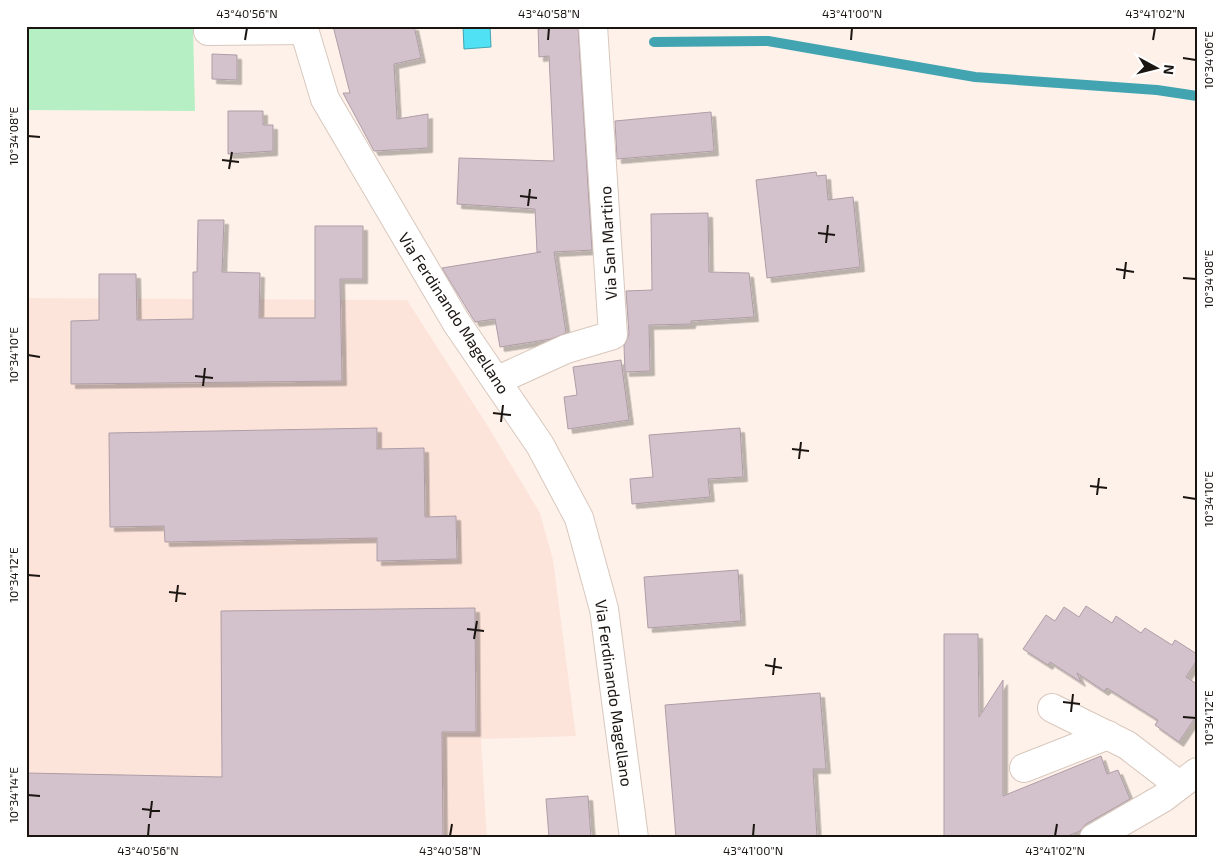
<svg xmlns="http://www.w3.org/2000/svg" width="1223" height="864" font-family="'Exo 2',sans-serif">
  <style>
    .commercial { fill: #fde4db }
    .green { fill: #b7efc4 }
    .water { fill: #51e1f4; stroke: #41a4b0 }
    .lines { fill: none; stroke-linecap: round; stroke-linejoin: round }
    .stream { stroke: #41a4b0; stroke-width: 10 }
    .building { fill: #d3c2cb; stroke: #ae9da6; filter: url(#shadow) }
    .minor-casing { stroke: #d8c8be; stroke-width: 30 }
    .minor { stroke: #fff; stroke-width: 28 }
    .ticks { fill: none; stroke: #1b1512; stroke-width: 2 }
    .labels { text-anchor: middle; stroke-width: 4; stroke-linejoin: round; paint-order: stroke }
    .street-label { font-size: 16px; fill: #1b1512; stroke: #fff }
    .neatline { fill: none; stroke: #1b1512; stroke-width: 2 }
    .ticks-label { font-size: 12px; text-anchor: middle; fill: #1b1512 }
  </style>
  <defs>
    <filter id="shadow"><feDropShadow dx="4.5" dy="4.5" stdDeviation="0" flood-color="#0004"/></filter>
  </defs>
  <rect width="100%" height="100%" fill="#fef1e9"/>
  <path class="commercial" d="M26,298l381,2 82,128 51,85 13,47 23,176 -95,3 6,99h-461z"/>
  <path class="green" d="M26,26h167l2,85 -169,-1z"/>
  <path class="water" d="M463,26h27l1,21 -27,2z"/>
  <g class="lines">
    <path class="stream" d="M654,42l114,-1 207,36 182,13 40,6"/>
  </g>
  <g class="building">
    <path d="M333,26h81l7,32 -27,6 3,55 31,-5v34l-54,3 -31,-58h7z"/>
    <path d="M538,26h40l14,224 -38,2 12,81 -15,6 -51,8 -5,-28 -20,3 -33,-54 99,-16h-4l-2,-43 -78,-5 2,-46 95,3 -5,-105 -10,1z"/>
    <path d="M212,54l25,1v25l-25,-1z"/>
    <path d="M228,111h35v14h10v26l-45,3z"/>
    <path d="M711,112l3,39 -97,8 -2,-38z"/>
    <path d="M816,172l1,4 9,-1 2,25 25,-3 7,70 -93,11 -11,-98z"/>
    <path d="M708,213l1,59 40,1 5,44 -63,4v3l-42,1 1,46 -25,1 -1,-26 5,-12 -3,-43 26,-1 -1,-76z"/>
    <path d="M198,220h26l-2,52 38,1 -1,45h56v-92h48v53h-23l2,102 -271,3v-63l28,-1v-46h37l1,46 56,-1v-47h4z"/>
    <path d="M621,360l8,60 -61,9 -4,-32 13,-2 -4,-28z"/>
    <path d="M377,428v21l47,-1 1,69 31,-1 1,43 -80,2v-23l-212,4 -1,-16 -54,1 -1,-94z"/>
    <path d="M740,428l3,49 -35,2 2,18 -78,7 -2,-25 23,-2 -4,-42z"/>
    <path d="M738,570l3,51 -93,7 -4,-51z"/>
    <path d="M1086,606l26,17 4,-7 25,17 4,-5 27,17 3,-5 22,14v6l-11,17 11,7v31l-18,27 -24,-17 3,-5 -51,-32 -3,3 -27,-18 4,9 -31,-20 -2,3 -25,-16 23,-34 9,6 9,-14 15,10z"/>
    <path d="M475,608l1,124h-34l1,106h-417v-65l196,4 -1,-166z"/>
    <path d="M944,634h34l1,83 24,-37v116l98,-40 6,18 11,-4 12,29 -44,25 -6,7 -17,7h-119z"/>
    <path d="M820,693l6,76h-13l4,69h-141l-11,-133z"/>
    <path d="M588,796l3,42h-42l-3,-39z"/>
  </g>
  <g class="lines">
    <defs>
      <g id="minor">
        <path d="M303,26l22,73 131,223 84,123 39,73 25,91 30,229"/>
        <path d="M208,31l96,-1"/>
        <path d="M498,380l68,-31 47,-14 -20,-309"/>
        <path d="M1052,708l75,37 52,40"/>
        <path d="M1024,768l84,-33"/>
        <path d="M1094,838l69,-40 34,-26"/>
      </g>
    </defs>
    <use href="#minor" class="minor-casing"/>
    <use href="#minor" class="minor"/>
  </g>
  <path class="ticks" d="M245,40l2,-12M548,40l1,-12M851,40l1,-12M1153,40l2,-12M1183,58l13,2M28,136l12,1M222,160l17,2M229,169l3,-17M520,196l17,2M528,206l2,-17M818,233l17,2M826,243l2,-18M1116,269l18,3M1183,278l13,1M1124,279l2,-17M28,355l12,2M195,376l18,2M203,386l2,-18M493,413l18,2M501,422l2,-17M792,449l17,2M799,459l2,-17M1090,486l17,2M1097,495l2,-17M1183,497l13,2M28,575l12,1M169,592l17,2M176,602l2,-17M467,629l17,2M474,639l3,-18M765,665l17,3M773,675l2,-17M1063,702l17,2M1071,712l2,-18M1183,717l13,1M28,795l12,1M142,809l18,2M150,818l2,-17M148,836l1,-12M450,836l2,-12M753,836l1,-12M1055,836l2,-12"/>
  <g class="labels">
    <g class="street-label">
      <text transform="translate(608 243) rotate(-93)" y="6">Via San Martino</text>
      <text transform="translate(454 313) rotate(57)" y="6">Via Ferdinando Magellano</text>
      <text transform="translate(614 693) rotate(82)" y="6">Via Ferdinando Magellano</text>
    </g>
  </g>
  <rect width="1223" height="864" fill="none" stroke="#ffffff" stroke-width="55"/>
  <g transform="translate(1156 68) rotate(97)" stroke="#ffffff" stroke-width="4" paint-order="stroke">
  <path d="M0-4L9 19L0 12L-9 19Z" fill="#1b1512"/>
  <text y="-8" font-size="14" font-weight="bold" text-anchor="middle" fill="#1b1512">N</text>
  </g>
  <rect x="28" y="28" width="1168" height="808" class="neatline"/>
  <g class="ticks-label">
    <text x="247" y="18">43°40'56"N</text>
    <text x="549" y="18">43°40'58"N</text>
    <text x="852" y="18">43°41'00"N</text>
    <text x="1155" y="18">43°41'02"N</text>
    <text transform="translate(1209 60) rotate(-90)" y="4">10°34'06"E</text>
    <text transform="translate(14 136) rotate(-90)" y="4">10°34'08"E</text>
    <text transform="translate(1209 279) rotate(-90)" y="4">10°34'08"E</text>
    <text transform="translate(14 355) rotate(-90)" y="4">10°34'10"E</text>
    <text transform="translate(1209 499) rotate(-90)" y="4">10°34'10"E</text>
    <text transform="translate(14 575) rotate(-90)" y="4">10°34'12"E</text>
    <text transform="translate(1209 718) rotate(-90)" y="4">10°34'12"E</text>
    <text transform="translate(14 795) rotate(-90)" y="4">10°34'14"E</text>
    <text x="148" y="855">43°40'56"N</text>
    <text x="450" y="855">43°40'58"N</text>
    <text x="753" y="855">43°41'00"N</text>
    <text x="1055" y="855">43°41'02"N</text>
  </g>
</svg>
